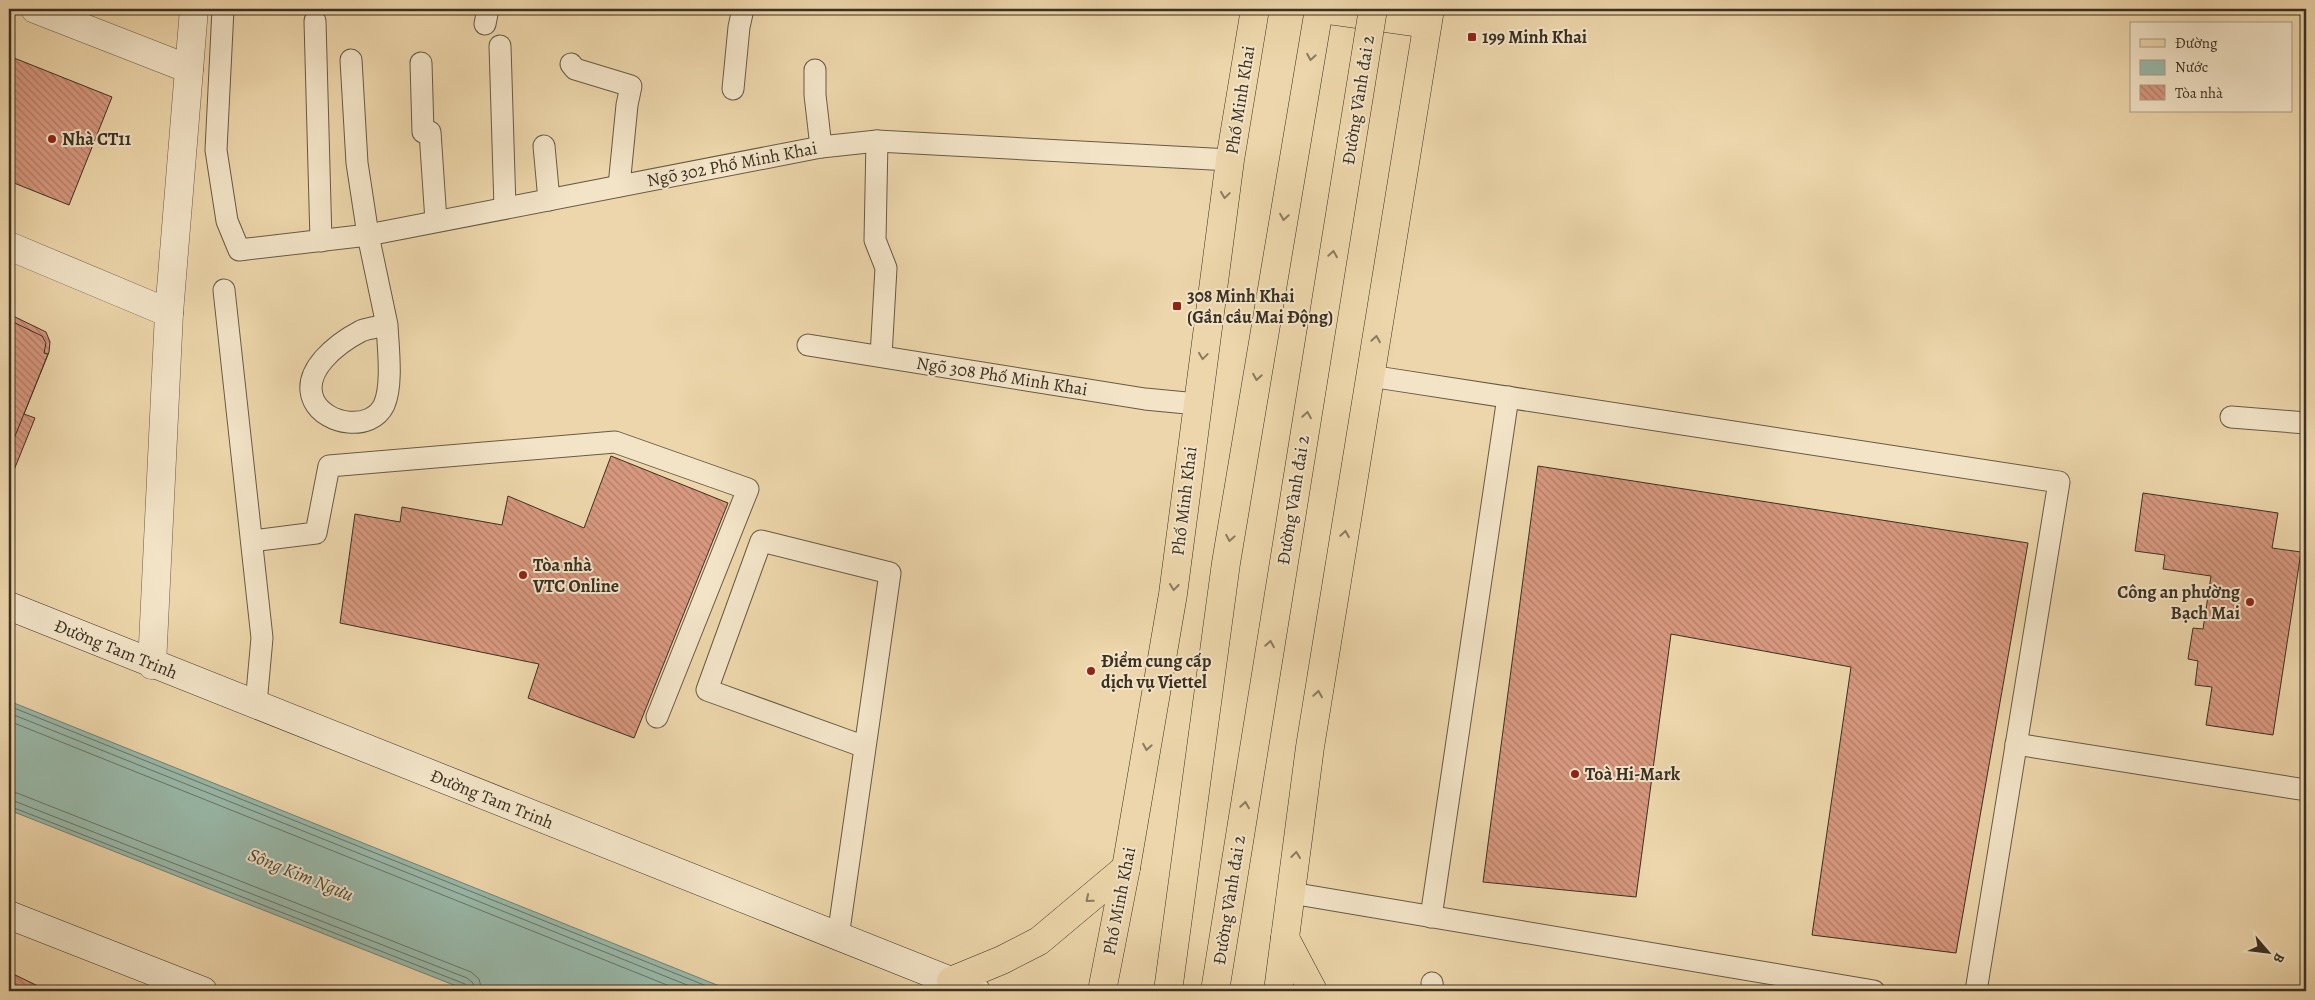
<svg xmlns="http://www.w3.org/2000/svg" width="2315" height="1000" font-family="Alegreya,serif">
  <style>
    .water { fill: #99b9aa; stroke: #738274 }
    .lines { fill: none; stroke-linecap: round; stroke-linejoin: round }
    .shore { stroke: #6a7466; stroke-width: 1 }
    .building { fill: url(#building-back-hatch); stroke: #3a3023 }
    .service-casing { stroke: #675a45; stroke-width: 23 }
    .minor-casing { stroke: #675a45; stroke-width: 29 }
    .secondary-casing { stroke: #3a3023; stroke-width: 29 }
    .primary-casing { stroke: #3a3023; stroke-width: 29 }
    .trunk-casing { stroke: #3a3023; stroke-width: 29 }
    .service { stroke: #f3e4c8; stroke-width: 21 }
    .minor { stroke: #f3e4c8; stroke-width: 28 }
    .secondary { stroke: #f3e4c8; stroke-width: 28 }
    .primary { stroke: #edd6ab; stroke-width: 28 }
    .trunk { stroke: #edd6ab; stroke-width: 28 }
    .trunk-bridge-casing { stroke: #3a3023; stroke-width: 29; stroke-linecap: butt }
    .trunk-bridge { stroke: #edd6ab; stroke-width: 28 }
    .oneway { stroke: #8b7b60 }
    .poi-dot { fill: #8f2418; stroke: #f3e4c8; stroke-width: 2 }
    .labels { text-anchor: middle; stroke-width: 4; stroke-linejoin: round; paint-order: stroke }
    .poi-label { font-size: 18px; font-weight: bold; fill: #3a3023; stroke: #f3e4c8; text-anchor: start }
    .street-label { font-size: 18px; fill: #3a3023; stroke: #f3e4c8 }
    .water-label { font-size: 19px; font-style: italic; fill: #4d4b3e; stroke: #f3e4c8 }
  </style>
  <defs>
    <pattern id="building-back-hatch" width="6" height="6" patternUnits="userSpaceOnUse" patternTransform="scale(1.25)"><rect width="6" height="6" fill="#d8987f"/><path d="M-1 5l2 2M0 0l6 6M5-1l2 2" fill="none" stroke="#b07c68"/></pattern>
  </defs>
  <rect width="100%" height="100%" fill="#edd6ab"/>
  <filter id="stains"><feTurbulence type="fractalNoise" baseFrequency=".004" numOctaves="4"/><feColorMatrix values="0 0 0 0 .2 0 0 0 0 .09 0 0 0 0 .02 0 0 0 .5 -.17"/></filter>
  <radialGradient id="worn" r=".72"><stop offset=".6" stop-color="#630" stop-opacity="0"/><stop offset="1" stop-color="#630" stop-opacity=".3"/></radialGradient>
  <path class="water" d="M9,701l723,290h-263l-460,-181z"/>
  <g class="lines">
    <g class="shore">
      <path d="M9,706l710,285"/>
      <path d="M9,713l693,278"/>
      <path d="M9,721l673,270"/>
      <path d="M9,792l8,1 454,179 8,7 3,12"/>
      <path d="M9,799l458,179 6,5 2,8"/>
      <path d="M9,806l456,178 3,7"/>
    </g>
  </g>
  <g class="building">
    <path d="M9,56l103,41 -43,108 -60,-24z"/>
    <path d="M9,314l37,18 4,10 -1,10 -25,62 11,4 -21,52 -5,4z"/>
    <path d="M9,320l33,16 4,7 -2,10 4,1 -39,97z"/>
    <path d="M611,456l117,47 -94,235 -106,-40 11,-34 -199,-41 15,-109 45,8 2,-15 100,18 6,-29 76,32z"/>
    <path d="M1538,466l490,77 -72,410 -144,-18 39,-268 -180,-33 -35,263 -153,-15z"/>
    <path d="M2143,493l135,20 -6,35 29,4 -28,183 -67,-10 6,-38 -17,-2 3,-24 -10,-2 5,-31 10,1 8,-53 -48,-7 2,-14 -30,-4z"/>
    <path d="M9,972l31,15 -2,4h-29z"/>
  </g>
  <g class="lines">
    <defs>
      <g id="service">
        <path d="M223,9l-7,141 11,71 12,29 129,-15 453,-88 56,-6 353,19"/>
        <path d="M315,21l6,220"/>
        <path d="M485,24l3,-15"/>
        <path d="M500,46l5,162"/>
        <path d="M351,60l6,103 11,72 19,90c-8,2 -19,3 -26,6 -23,12 -61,40 -47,70 12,24 57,31 70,4 9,-20 4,-58 3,-80"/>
        <path d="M421,63l2,69h7l6,89"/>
        <path d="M571,64l4,5 56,17 -4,19 -8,81"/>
        <path d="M815,70v25l6,52"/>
        <path d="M733,89l6,-62 4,-18"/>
        <path d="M877,141l-2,99 11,28 -5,88"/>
        <path d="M544,146l5,54"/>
        <path d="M224,290l38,348 -6,66"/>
        <path d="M808,345l337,54 52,5"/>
        <path d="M1370,376l689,106 -83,509"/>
        <path d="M2231,417l75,6"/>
        <path d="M252,541l64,-8 13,-67 286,-24 133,47 -91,228"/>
        <path d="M2016,744l290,46"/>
        <path d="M1291,893l583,98"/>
        <path d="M1431,917l77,-520"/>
        <path d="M838,937c17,-122 35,-243 52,-364l-129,-32 -54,149 158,57"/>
        <path d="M1432,983l1,8"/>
      </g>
      <g id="minor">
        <path d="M35,9l154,60"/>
        <path d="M9,246l160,67 -17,352"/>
        <path d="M169,313l25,-304"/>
      </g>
      <g id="secondary">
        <path d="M9,606l967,385"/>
        <path d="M9,915l194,76"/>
      </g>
      <g id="primary">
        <path d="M1320,9l107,15"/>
        <path d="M1285,938l28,53"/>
        <path d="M951,981l51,-21 37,-19 87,-73"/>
        <path d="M1102,991l24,-123 47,-274 57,-434 25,-151"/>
        <path d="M1278,991l32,-244 120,-738"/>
      </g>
      <path id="trunk" d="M1168,991l58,-428 93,-554"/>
    </defs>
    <use href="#service" class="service-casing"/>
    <use href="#minor" class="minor-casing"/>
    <use href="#secondary" class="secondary-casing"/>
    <use href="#primary" class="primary-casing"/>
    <use href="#trunk" class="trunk-casing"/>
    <use href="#service" class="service"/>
    <use href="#minor" class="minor"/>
    <use href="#secondary" class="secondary"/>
    <use href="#primary" class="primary"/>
    <use href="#trunk" class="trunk"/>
    <defs>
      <path id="trunk-bridge" d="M1215,991l158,-982"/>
    </defs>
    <use href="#trunk-bridge" class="trunk-bridge-casing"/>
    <use href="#trunk-bridge" class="trunk-bridge"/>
  </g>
  <defs><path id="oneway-chevron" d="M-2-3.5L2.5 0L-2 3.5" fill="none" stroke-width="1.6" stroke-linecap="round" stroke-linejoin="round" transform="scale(1.25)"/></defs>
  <g class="oneway">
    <use href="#oneway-chevron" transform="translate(1311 57) rotate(100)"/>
    <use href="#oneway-chevron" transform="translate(1225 195) rotate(98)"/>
    <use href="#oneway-chevron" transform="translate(1284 217) rotate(100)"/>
    <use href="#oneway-chevron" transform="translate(1333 254) rotate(-81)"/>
    <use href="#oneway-chevron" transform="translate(1376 339) rotate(-81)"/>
    <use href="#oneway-chevron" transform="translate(1203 356) rotate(98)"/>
    <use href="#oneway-chevron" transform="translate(1257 377) rotate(100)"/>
    <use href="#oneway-chevron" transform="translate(1307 415) rotate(-81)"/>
    <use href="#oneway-chevron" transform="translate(1345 534) rotate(-81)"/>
    <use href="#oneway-chevron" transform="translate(1230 538) rotate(100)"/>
    <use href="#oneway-chevron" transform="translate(1174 587) rotate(97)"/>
    <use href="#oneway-chevron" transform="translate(1270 644) rotate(-81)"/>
    <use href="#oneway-chevron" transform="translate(1318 694) rotate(-81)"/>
    <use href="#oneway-chevron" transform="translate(1147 747) rotate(100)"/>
    <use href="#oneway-chevron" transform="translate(1245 805) rotate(-81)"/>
    <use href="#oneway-chevron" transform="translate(1296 855) rotate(-83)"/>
    <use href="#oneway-chevron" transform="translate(1089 899) rotate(140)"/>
  </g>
  <g class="poi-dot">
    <rect x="1467" y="32" width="10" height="10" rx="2.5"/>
    <circle cx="52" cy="139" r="5"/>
    <rect x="1172" y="301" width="10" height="10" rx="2.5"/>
    <circle cx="523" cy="575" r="5"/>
    <circle cx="2250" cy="602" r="5"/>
    <circle cx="1091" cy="671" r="5"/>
    <circle cx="1575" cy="774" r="5"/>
  </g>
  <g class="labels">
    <g class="poi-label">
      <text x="1482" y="43">199 Minh Khai</text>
      <text x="62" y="145">Nhà CT11</text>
      <text x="1187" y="302">308 Minh Khai<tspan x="1187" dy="21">(Gần cầu Mai Động)</tspan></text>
      <text x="533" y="571">Tòa nhà<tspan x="533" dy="21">VTC Online</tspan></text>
      <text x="2240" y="598" text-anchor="end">Công an phường<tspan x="2240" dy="21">Bạch Mai</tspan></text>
      <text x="1101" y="667">Điểm cung cấp<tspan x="1101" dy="21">dịch vụ Viettel</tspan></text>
      <text x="1585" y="780">Toà Hi-Mark</text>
    </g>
    <g class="street-label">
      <text transform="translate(1240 100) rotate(-81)" y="6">Phố Minh Khai</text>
      <text transform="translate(1358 100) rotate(-81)" y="6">Đường Vành đai 2</text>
      <text transform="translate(732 164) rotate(-11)" y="6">Ngõ 302 Phố Minh Khai</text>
      <text transform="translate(1002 376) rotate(9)" y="6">Ngõ 308 Phố Minh Khai</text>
      <text transform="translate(1293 500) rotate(-81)" y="6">Đường Vành đai 2</text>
      <text transform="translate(1184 501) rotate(-83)" y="6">Phố Minh Khai</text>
      <text transform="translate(116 649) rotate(22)" y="6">Đường Tam Trinh</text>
      <text transform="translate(492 799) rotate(22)" y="6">Đường Tam Trinh</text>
      <text transform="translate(1229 900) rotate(-81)" y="6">Đường Vành đai 2</text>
      <text transform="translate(1119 901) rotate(-79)" y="6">Phố Minh Khai</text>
    </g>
    <g class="water-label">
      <text transform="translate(301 874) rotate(22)" y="7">Sông Kim Ngưu</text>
    </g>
  </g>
  <rect width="2315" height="1000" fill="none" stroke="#edd6ab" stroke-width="30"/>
  <rect x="10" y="10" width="2295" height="980" fill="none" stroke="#3a3023" stroke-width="2.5"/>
  <rect x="15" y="15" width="2285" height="970" fill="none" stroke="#3a3023"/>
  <rect x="2130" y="22" width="162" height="90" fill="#f3e4c8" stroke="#a99c86"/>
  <rect x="2140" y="39" width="25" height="8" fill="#edd6ab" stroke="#a99c86"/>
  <text x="2175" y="48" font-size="15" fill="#3a3023">Đường</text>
  <rect x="2140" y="60" width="25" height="15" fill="#99b9aa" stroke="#a99c86"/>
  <text x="2175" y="72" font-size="15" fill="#3a3023">Nước</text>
  <rect x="2140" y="85" width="25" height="15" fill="url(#building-back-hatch)" stroke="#a99c86"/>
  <text x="2175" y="98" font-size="15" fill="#3a3023">Tòa nhà</text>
  <g transform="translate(2268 952) rotate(118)" stroke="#f3e4c8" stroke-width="4" paint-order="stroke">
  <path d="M0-4L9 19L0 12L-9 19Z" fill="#3a3023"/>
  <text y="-8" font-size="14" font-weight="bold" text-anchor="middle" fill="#3a3023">B</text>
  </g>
  <rect width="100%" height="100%" filter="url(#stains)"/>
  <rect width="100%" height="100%" fill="url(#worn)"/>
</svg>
